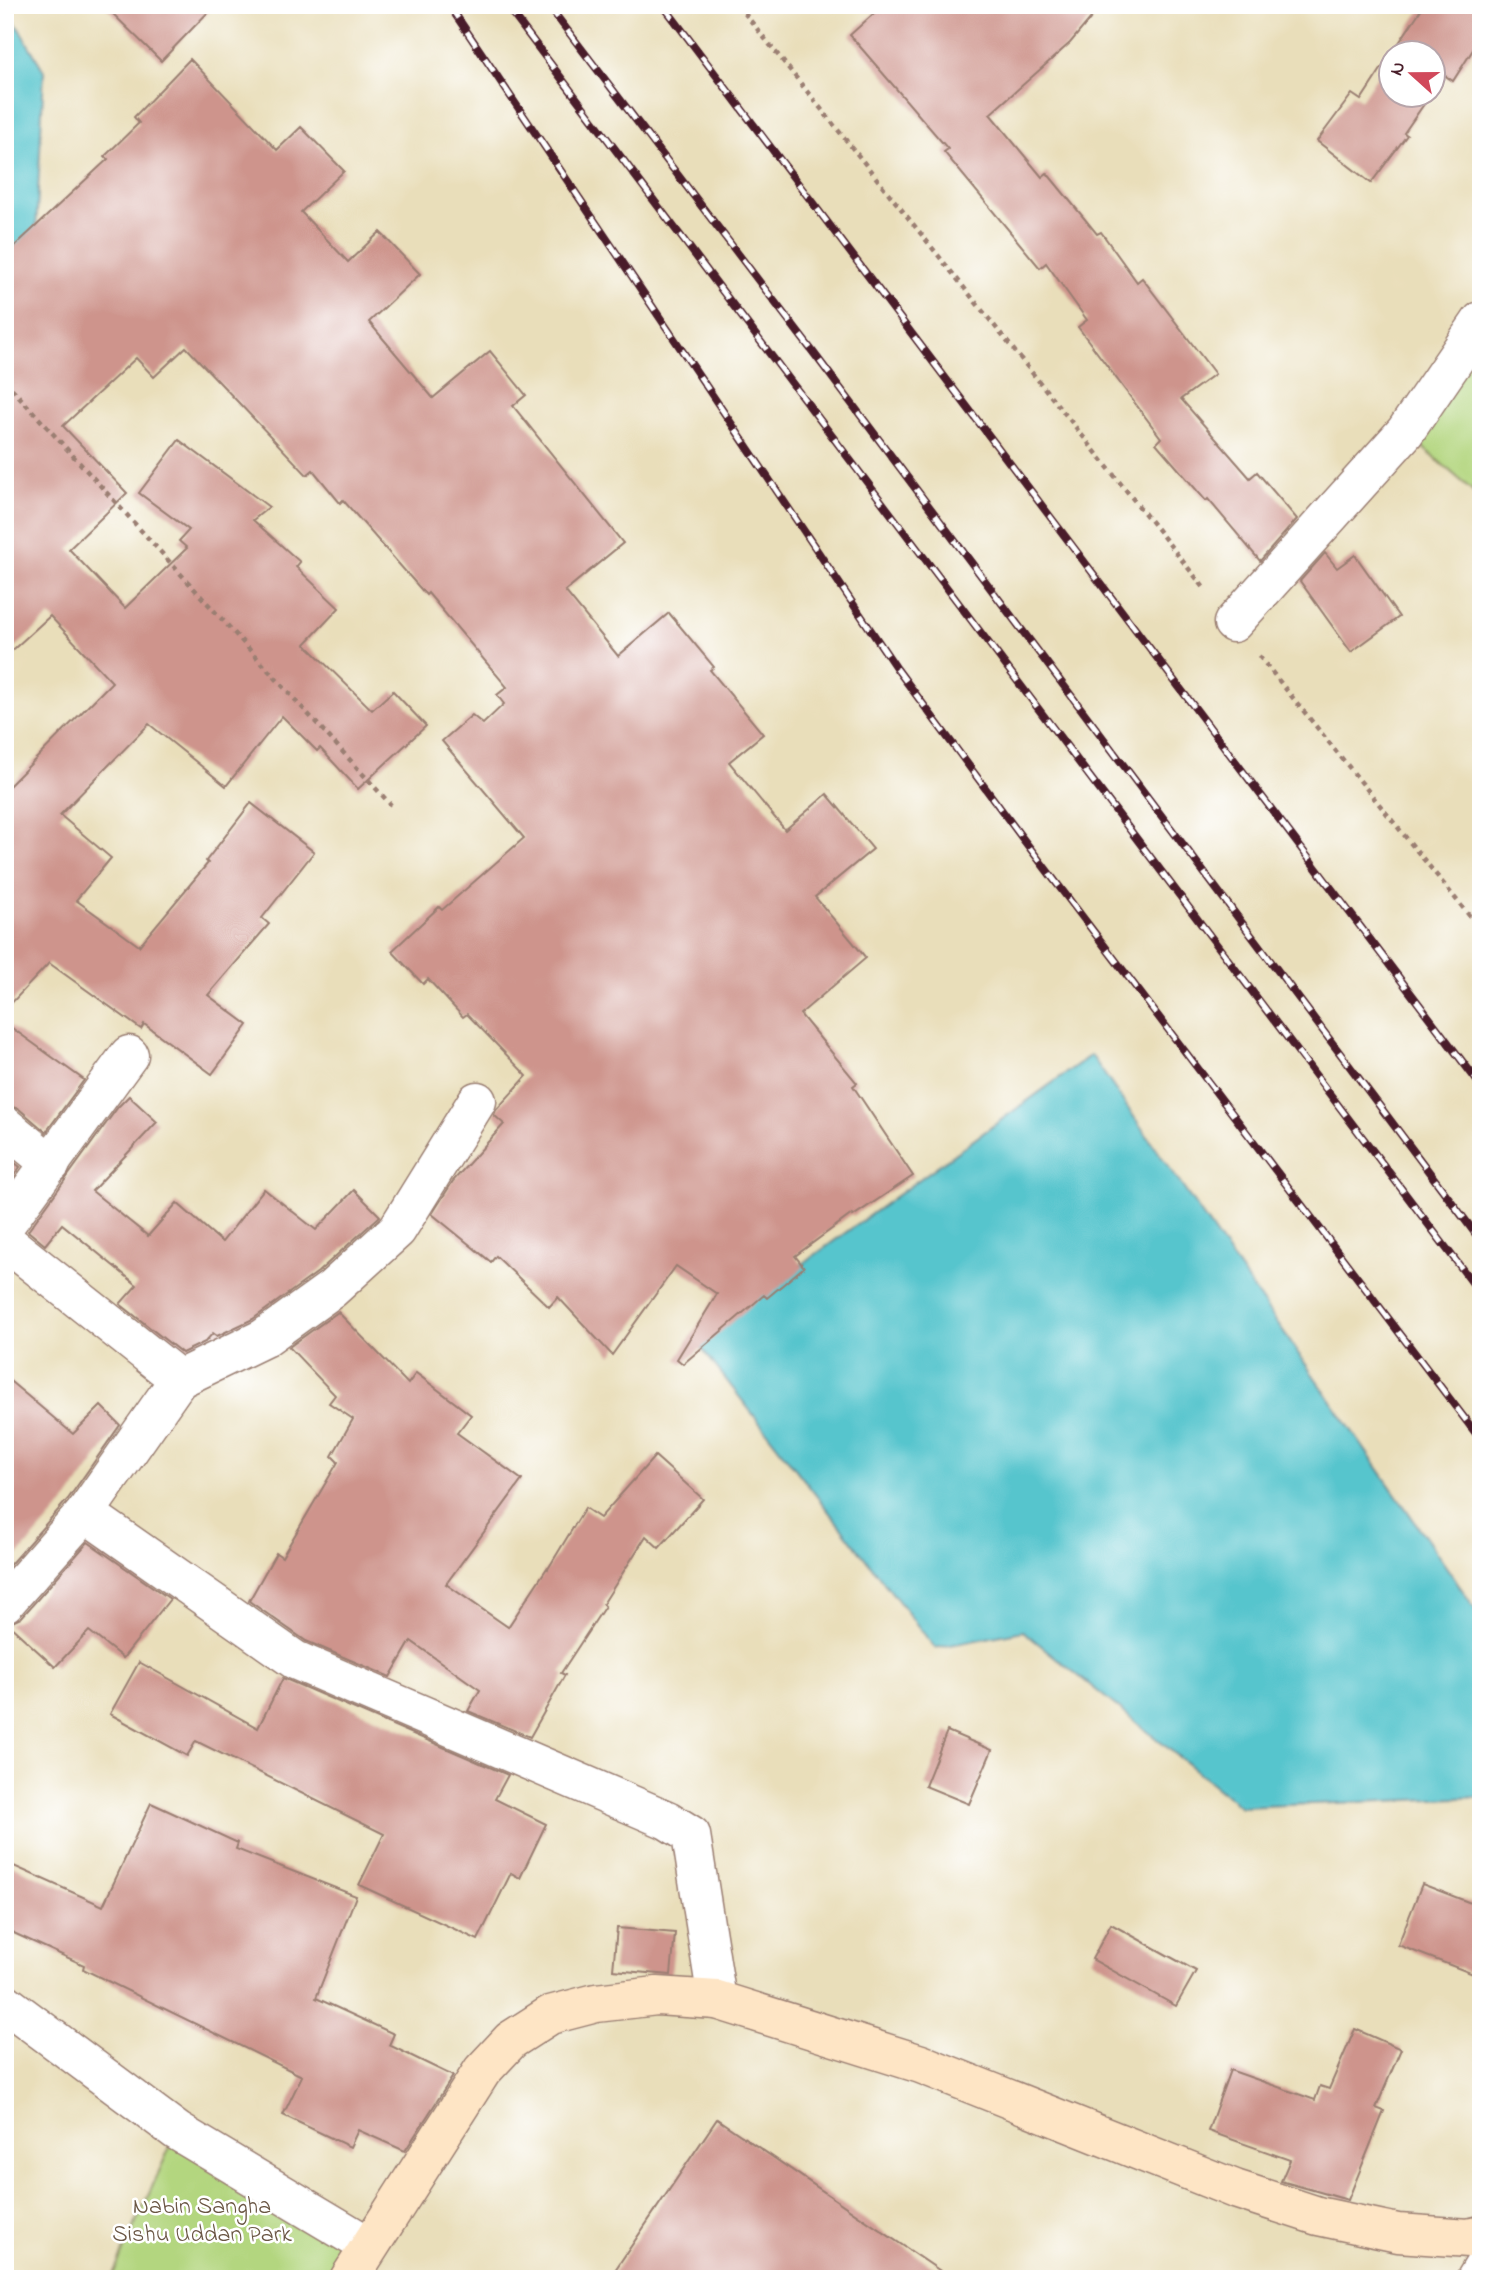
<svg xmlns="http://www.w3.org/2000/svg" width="1486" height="2284" font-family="'Indie Flower',sans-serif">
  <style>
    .green { fill: #b3d67f; stroke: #7e7a55; stroke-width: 2 }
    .water { fill: #57c5cd; stroke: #50727c; stroke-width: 2 }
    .building { fill: #ce948c }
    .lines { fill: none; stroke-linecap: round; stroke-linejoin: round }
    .service-casing { stroke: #9a7e72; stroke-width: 24 }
    .minor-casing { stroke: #9a7e72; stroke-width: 41 }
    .tertiary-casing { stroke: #9a7e72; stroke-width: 41 }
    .secondary-casing { stroke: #9a7e72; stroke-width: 41 }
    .path { stroke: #9a7e72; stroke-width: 4.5; stroke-dasharray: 5 5; stroke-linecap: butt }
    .service { stroke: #fff; stroke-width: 21 }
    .minor { stroke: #fff; stroke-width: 38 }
    .tertiary { stroke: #fff; stroke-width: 38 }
    .secondary { stroke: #fee5c5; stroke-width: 38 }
    .rail-casing { stroke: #4a1f2b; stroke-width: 8 }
    .rail { stroke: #fff; stroke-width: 5; stroke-dasharray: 16; stroke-linecap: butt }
    .labels { text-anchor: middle; stroke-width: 5; stroke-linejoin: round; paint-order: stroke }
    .park-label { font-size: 24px; fill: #6a5644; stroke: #fff }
  </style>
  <rect width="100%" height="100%" fill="#fff"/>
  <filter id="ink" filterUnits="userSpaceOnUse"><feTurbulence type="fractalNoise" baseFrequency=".0143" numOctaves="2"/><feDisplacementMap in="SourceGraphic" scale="14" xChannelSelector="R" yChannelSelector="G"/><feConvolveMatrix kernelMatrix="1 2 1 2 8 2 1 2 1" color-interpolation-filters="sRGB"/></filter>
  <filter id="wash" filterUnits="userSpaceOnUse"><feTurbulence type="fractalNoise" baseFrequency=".00686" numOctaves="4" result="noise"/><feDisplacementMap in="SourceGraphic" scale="28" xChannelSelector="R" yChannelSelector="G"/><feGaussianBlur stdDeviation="1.57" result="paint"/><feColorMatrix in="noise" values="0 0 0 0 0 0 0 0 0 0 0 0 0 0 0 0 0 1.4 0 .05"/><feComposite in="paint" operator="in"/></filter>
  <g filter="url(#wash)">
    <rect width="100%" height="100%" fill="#e9deba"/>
    <g class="green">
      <path d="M1481,321v177l-76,-66z"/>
      <path d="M177,2131l173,118 -17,30h-222z"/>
    </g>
    <g class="water">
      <path d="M5,5l39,66 -8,161 -31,23z"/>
      <path d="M1091,1055l390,562v180l-240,10 -218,-176 -88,17 -239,-307z"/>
    </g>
    <g id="blocks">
      <g class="building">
        <path d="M104,5h111l-54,56z"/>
        <path d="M883,5h219l-32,38 -80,71 52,63 5,-4 50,61 4,-2 36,50 5,-4 73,96 -34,25 69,79 7,-6 40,47 -37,42 -52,-62 -2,2 -50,-58 5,-5 -83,-111 9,-7 -41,-57 -6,5 -96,-116 4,-3 -98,-114z"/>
        <path d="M1424,5h57v32l-28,44 -9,-6 -11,16v-39h-40z"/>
        <path d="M1391,54v40h40l-27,39 3,2 -36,48 -54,-42 35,-47 9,6z"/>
        <path d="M190,59l87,91 24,-23 43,44 -43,41 47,50 32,-30 40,42 -51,48 64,76 57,-47 36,44 -13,11 110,137 -58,48 53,65 51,-43 45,54 -4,3 53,64 -34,28 56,68 42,-36 46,55 -58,48 51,61 -66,56 57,69 -4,3 60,90 -60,40 -1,-2 -57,42 9,11 -37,31 -3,-3 -81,69 -6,-5 40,-65 -41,-28 -64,89 -54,-58 -9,10 -53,-51 -5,6 -59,-48 21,-33 51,-57 -10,-9 2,-5 31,-34 -60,-62 -4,3 -35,-38 -5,5 -31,-33 47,-44 3,3 82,-72 -82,-97 30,-26 11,9 21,-20 -7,-9 10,-8 -79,-94 -2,2 -83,-95 -3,3 -27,-33 -6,5 -121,-128 -32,30 -18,-19 -73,68 64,67 -58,56 56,59 62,-60 -8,-7 10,-11 -50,-37 40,-53 90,67 -16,13 47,42 -4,5 43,41 -34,36 67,66 21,-19 33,35 -68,63 -38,-41 -3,3 -35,-35 -56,70 -77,-62 -89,91 51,43 -35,42 63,46 69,-83 -2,-2 45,-58 63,49 -52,66 7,6 -61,71 40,30 -36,49 -68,-50 -3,5 -92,-66 -44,47v-220l107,-108 -62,-66 -45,41v-402l103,-96 -3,-3 34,-33 -5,-6z"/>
        <path d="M1325,553l12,15 18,-13 44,62 -48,35 -51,-71z"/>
        <path d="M5,1023l79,57 -38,52 -27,-23 -14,-4z"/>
        <path d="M129,1096l28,26 -65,69 56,45 29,-33 45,39 42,-53 52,41 38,-40 26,26 -62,56 -65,47 -36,17 -4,-3 -8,9 -23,11 -62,-49 17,-19 -75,-61 -17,21 -17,-14 90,-124z"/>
        <path d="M5,1155l15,12 -15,21z"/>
        <path d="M338,1312l70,72 8,-11 55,42 -14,18 65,47 -76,104 62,43 39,-59 1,1 37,-61 15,10 55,-62 48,43 -44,49 -13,-12 -43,68 2,2 -44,67 4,2 -35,62 -62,-26 12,-21 -69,-49 -21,36 -84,-36 -57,-40 27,-48 6,4 56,-95 -6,-6 21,-37 -24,-16 6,-8 -46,-48z"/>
        <path d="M5,1377l68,57 28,-28 19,19 -52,74 -63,71z"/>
        <path d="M88,1542l82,57 -47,59 -34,-27 -34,36 -47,-43 13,-6z"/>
        <path d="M139,1662l119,66 25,-50 225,97 -13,24 51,25 -26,54 -9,-5 -33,67 -119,-55 25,-51 -188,-93 -9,15 -77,-42z"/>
        <path d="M947,1731l45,19 -23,54 -44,-18z"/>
        <path d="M151,1803l87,40 -2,6 120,47 -40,102 78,36 -5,11 64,31 -48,75 -47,-21 -8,17 -67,-32 19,-39 -219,-107 1,-4 -79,-36v-67l98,44z"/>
        <path d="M1422,1884l59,23v70l-83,-32z"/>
        <path d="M1111,1924l85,47 -20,35 -84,-47z"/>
        <path d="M617,1928l58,5 -4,42 -58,-5z"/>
        <path d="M1355,2029l46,20 -25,59 8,3 -36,89 -67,-19 9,-21 -82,-29 22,-61 85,30 5,-14 9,3z"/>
        <path d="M717,2119l235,160h-343z"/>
      </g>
    </g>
  </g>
  <g filter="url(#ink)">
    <use href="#blocks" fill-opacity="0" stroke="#9a7e72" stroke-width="2"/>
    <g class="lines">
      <defs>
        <path id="service" d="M1466,2279l15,-25"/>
        <g id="minor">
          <path d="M1233,623l172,-191 76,-111"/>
          <path d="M5,1126l46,38"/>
          <path d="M5,1225l124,-170"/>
          <path d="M5,1241l174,138"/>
          <path d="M85,1513l210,147 372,160 24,15 26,165"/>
          <path d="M5,1603l80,-90 94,-134 85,-41 68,-49 65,-59 80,-129"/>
        </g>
        <path id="tertiary" d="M5,2003l172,128 192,115"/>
        <path id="secondary" d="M349,2279l133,-208 29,-31 39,-25 46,-12 61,-7 60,4 204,64 314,125 83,27 80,17 71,5 12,-3"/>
      </defs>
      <use href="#service" class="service-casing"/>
      <use href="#minor" class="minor-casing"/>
      <use href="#tertiary" class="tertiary-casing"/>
      <use href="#secondary" class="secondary-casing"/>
      <g class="path">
        <path d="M738,5l467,584"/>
        <path d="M5,381l386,424"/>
        <path d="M1259,656l222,274"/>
      </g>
      <use href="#service" class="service"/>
      <use href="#minor" class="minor"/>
      <use href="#tertiary" class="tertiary"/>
      <use href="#secondary" class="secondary"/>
      <defs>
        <g id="rail">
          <path d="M449,5l448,664 126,170 458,601"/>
          <path d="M506,5l975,1289"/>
          <path d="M548,5l265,347 668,889"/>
          <path d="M663,5l818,1081"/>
        </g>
      </defs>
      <use href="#rail" class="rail-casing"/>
      <use href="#rail" class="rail"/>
    </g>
  </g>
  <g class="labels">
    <g class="park-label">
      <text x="202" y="2213">Nabin Sangha<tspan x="202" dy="28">Sishu Uddan Park</tspan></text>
    </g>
  </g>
  <rect width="1486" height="2284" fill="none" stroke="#fff" stroke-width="28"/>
  <g transform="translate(1412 74) rotate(291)"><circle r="33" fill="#ffffff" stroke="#b7a5aa" stroke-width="2"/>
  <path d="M0-5L12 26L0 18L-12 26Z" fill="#d1495b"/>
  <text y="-10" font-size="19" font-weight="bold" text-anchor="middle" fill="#4a1f2b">N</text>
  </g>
</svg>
